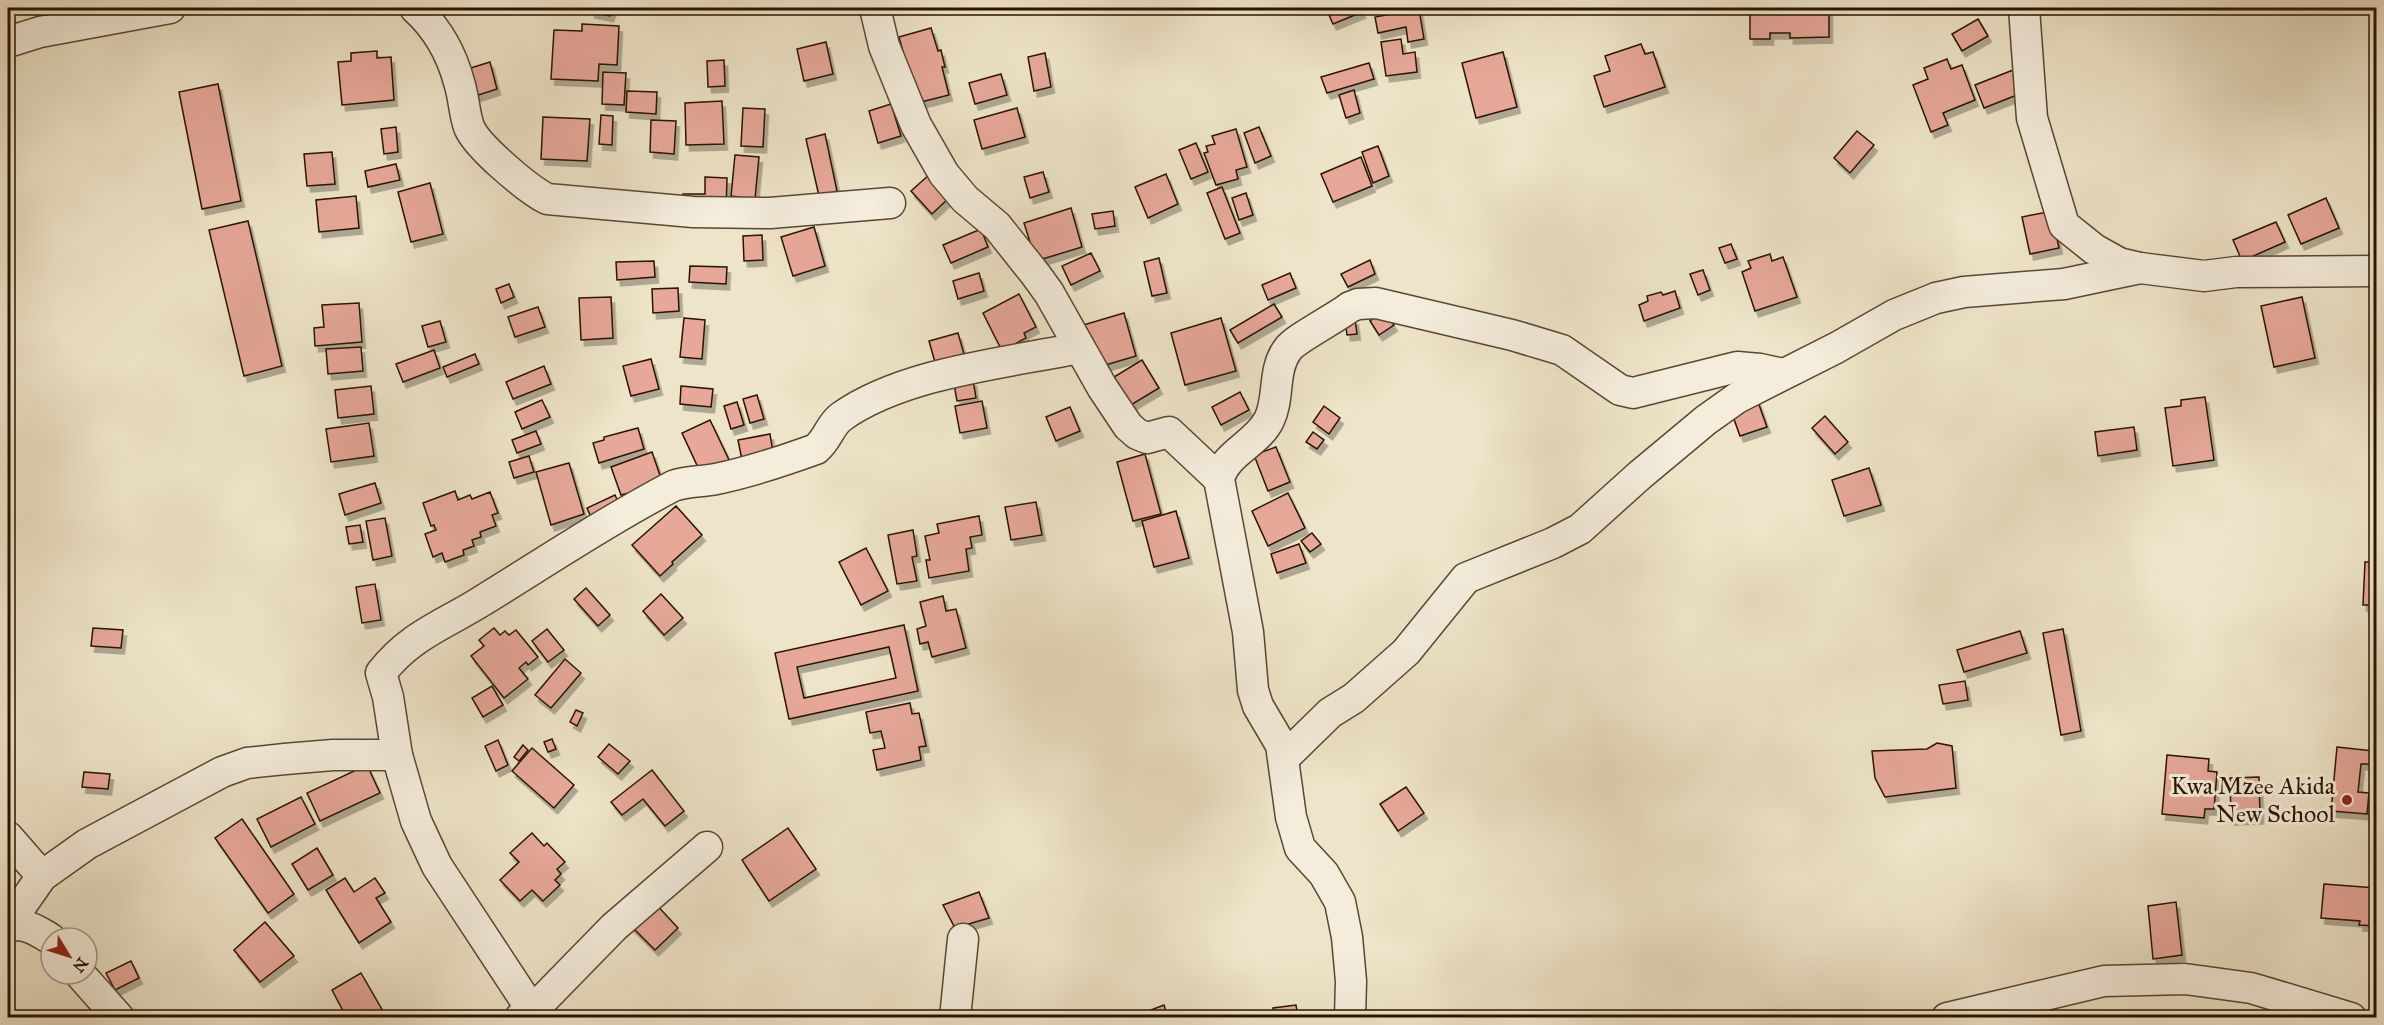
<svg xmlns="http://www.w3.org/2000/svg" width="2384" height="1025" font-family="'IM FELL Great Primer',serif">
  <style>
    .building { fill: #e7a89a; stroke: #291300; stroke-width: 1.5; fill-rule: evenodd; filter: url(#shadow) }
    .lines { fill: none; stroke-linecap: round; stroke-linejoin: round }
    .minor-casing { stroke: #5a4732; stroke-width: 33 }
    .minor { stroke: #f4eddc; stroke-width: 30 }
    .poi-dot { fill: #8f2418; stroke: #f4eddc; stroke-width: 2 }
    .labels { text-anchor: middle; stroke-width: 6; stroke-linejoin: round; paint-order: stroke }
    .poi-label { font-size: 24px; fill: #291300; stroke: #f4eddc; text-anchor: end }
  </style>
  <defs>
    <filter id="shadow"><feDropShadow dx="3.5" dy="6" stdDeviation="0" flood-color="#0004"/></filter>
  </defs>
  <rect width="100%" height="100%" fill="#eee4c9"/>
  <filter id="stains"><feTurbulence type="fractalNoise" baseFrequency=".00333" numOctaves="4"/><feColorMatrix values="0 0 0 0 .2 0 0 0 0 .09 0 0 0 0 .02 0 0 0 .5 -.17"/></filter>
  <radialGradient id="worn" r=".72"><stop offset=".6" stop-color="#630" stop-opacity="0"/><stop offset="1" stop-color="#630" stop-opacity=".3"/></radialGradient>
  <g class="building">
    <path d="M592,8h21l-3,8 -19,-4z"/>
    <path d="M1326,8h34l2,4 -29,12z"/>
    <path d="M1750,8h79v29l-39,1v-5h-20v6h-20z"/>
    <path d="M1419,9l5,30 -16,3 -2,-15 -28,6 -3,-16z"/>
    <path d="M1978,19l10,17 -26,15 -10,-17z"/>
    <path d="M582,24l37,2 -2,39 -18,-1 -1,17 -47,-2 3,-49 28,1z"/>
    <path d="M931,28l7,23 3,-1 4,17h-3l7,28 -32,8 -18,-66z"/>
    <path d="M1401,39l2,15 12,-2 2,20 -31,4 -5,-34z"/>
    <path d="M826,42l7,32 -29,7 -7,-32z"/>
    <path d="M1641,44l4,10 8,-2 12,35 -61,20 -10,-31 16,-5 -5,-15z"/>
    <path d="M377,51v7l14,-1 3,43 -52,5 -4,-43 13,-1v-8z"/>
    <path d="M1503,52l14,55 -41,11 -14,-55z"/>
    <path d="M1045,53l6,34 -17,4 -6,-34z"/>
    <path d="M1947,59l4,10 11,-4 13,35 -32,13 5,12 -17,7 -18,-47 15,-6 -4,-11z"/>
    <path d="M724,60l1,26 -17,1 -1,-26z"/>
    <path d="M490,62l7,27 -28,9 -8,-27z"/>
    <path d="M1369,63l5,16 -47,14 -6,-16z"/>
    <path d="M2013,70l9,23 -38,15 -9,-23z"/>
    <path d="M603,72l23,1 -2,32 -22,-1z"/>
    <path d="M1001,74l6,21 -32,9 -6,-21z"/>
    <path d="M218,84l23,117 -39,8 -23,-117z"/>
    <path d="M1354,90l6,23 -14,5 -7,-23z"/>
    <path d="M627,91l30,1 -1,22 -30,-2z"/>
    <path d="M722,101l2,43 -38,1 -1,-42z"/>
    <path d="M891,104l10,32 -23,7 -9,-32z"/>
    <path d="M743,108l22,1 -2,38 -22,-1z"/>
    <path d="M1017,108l8,29 -43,12 -8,-29z"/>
    <path d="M601,115l12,1 -1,29 -13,-1z"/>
    <path d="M543,117l47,2 -3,42 -46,-2z"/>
    <path d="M651,120l25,1 -2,33 -24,-2z"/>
    <path d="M396,127l2,25 -14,2 -3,-25z"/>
    <path d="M1259,127l12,29 -16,7 -11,-30z"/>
    <path d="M1236,129l11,38 -11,3 2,9 -22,6 -12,-32 4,-1 -2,-6 9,-2 -3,-8z"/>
    <path d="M1857,131l17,14 -24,28 -16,-15z"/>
    <path d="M825,134l12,57 -18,5 -13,-57z"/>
    <path d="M1196,143l12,29 -17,7 -12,-29z"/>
    <path d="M1378,146l11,30 -16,7 -11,-31z"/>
    <path d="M332,152l3,32 -28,2 -3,-32z"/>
    <path d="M735,155l24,2 -4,42 -24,-3z"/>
    <path d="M1361,157l11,29 -39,16 -12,-28z"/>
    <path d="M396,164l4,16 -32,7 -3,-16z"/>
    <path d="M1043,172l6,20 -19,6 -6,-21z"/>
    <path d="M930,174l20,23 -18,17 -21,-23z"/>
    <path d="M1166,174l12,30 -30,14 -13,-31z"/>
    <path d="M705,177l22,1 -1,34 -44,-2 1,-16h22z"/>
    <path d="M430,183l13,51 -32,8 -13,-50z"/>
    <path d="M1222,187l18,46 -15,6 -18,-46z"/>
    <path d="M1246,193l7,22 -14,5 -7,-22z"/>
    <path d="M356,196l3,32 -40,4 -3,-32z"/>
    <path d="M2326,198l13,30 -38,16 -13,-29z"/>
    <path d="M1071,208l11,39 -46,14 -12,-38z"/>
    <path d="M1113,211l2,15 -20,3 -3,-15z"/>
    <path d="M2047,212l7,12 5,24 -29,6 -8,-37z"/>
    <path d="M248,221l34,145 -38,10 -35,-146z"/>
    <path d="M2276,222l9,20 -43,19 -9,-21z"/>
    <path d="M814,227l11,39 -32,10 -12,-39z"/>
    <path d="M981,229l7,18 -37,16 -8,-18z"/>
    <path d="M762,235l1,25 -19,1 -1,-25z"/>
    <path d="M1731,244l6,15 -12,4 -6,-15z"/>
    <path d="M1091,253l9,18 -29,14 -9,-19z"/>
    <path d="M1770,254l2,7 11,-4 14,40 -42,14 -13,-39 9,-4 -3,-7z"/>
    <path d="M1159,258l8,35 -15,3 -8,-34z"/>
    <path d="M1370,260l5,14 -27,13 -7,-13z"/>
    <path d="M654,261l1,16 -38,3 -1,-18z"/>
    <path d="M690,266l37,1 -1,17 -37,-2z"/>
    <path d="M1703,270l7,20 -12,5 -8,-21z"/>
    <path d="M979,273l5,18 -26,8 -5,-18z"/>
    <path d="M1290,273l6,15 -28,12 -6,-15z"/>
    <path d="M509,284l5,13 -13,6 -5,-14z"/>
    <path d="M678,288l1,23 -26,2 -1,-24z"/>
    <path d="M1675,291l5,17 -36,13 -5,-16 9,-4 -1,-5 14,-4 2,3z"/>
    <path d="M1019,294l17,33 -12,6 2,5 -24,13 -19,-38z"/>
    <path d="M611,297l2,41 -32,2 -2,-42z"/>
    <path d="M2302,297l13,61 -41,9 -13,-61z"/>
    <path d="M359,303l3,39 -47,4 -1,-18 10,-1 -2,-22z"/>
    <path d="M1274,304l8,13 -44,26 -8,-13z"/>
    <path d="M538,307l7,20 -30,10 -7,-20z"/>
    <path d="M1384,311l10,14 -15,10 -9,-14z"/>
    <path d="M1124,313l12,43 -44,13 -12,-43z"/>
    <path d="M684,318l21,2 -3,39 -22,-2z"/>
    <path d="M1221,318l15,53 -51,14 -14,-52z"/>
    <path d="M1345,319h10l2,15 -10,1z"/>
    <path d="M440,321l6,21 -18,5 -6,-21z"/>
    <path d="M958,333l9,32 -29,8 -9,-32z"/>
    <path d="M361,347l2,24 -35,3 -2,-25z"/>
    <path d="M434,350l6,18 -37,14 -7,-18z"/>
    <path d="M475,354l4,10 -32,13 -4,-10z"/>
    <path d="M651,359l8,30 -28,7 -8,-30z"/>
    <path d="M1142,360l17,28 -33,20 -17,-28z"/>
    <path d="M544,366l7,18 -38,15 -7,-17z"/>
    <path d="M973,380l3,18 -19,3 -3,-17z"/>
    <path d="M371,386l3,28 -36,4 -3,-28z"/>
    <path d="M681,386l32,3 -2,18 -31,-3z"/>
    <path d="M1240,392l9,18 -28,15 -9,-18z"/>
    <path d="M757,395l7,24 -14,4 -7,-24z"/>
    <path d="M2205,397l9,63 -41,6 -8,-58 16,-2v-6z"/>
    <path d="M1757,399l10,28 -27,9 -10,-28z"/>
    <path d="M542,400l8,17 -28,12 -7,-17z"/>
    <path d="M982,401l5,27 -27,5 -5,-27z"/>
    <path d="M737,402l7,23 -13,4 -7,-23z"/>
    <path d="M1324,406l16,12 -11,16 -16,-12z"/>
    <path d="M1070,407l10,24 -24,10 -10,-24z"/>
    <path d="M1825,416l23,26 -13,12 -23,-26z"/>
    <path d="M710,420l20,42 -28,14 -20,-43z"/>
    <path d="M369,423l5,33 -43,6 -5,-33z"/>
    <path d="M2134,427l3,23 -39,6 -3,-24z"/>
    <path d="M638,428l6,21 -45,14 -6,-20 11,-3v-3z"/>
    <path d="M536,431l5,13 -24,9 -5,-13z"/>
    <path d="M1313,432l11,8 -7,9 -11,-7z"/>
    <path d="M770,434l4,25 -31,6 -5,-25z"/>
    <path d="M1276,447l14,35 -22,9 -14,-36z"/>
    <path d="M652,452l11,32 -42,11 -10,-28z"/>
    <path d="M1145,454l16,60 -28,7 -16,-59z"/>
    <path d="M529,456l5,16 -20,6 -5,-16z"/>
    <path d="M569,463l15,51 -33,11 -15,-53z"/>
    <path d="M1869,468l12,37 -37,11 -12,-36z"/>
    <path d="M375,483l6,20 -36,12 -6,-21z"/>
    <path d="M455,491l3,9 12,-5 2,4 18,-7 8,21 -6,2 4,11 -16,6 1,5 -9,3 2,6 -11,4 1,5 -19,7 -3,-9 -9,4 -8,-23 11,-4 -2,-5 -3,1 -8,-23z"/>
    <path d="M1288,493l17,35 -37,18 -16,-35z"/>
    <path d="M615,495l7,15 -28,14 -7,-16z"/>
    <path d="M1036,502l6,33 -31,5 -6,-33z"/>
    <path d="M676,506l26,29 -30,27 1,2 -13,12 -28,-31z"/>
    <path d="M1176,511l13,47 -35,9 -12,-46z"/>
    <path d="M979,516l3,19 -12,2 2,11 -6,1 3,22 -40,7 -3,-18h4l-5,-24 14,-3 -2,-9z"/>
    <path d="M385,518l7,38 -19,4 -7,-39z"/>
    <path d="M360,525l3,17 -14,2 -3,-17z"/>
    <path d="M913,530l4,26 -5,1 5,24 -20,3 -9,-49z"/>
    <path d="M1312,533l9,11 -11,8 -9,-11z"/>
    <path d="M1299,544l7,19 -29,10 -6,-19z"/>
    <path d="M866,548l22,43 -27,14 -22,-43z"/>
    <path d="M2365,562h11v43h-13z"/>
    <path d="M375,584l6,36 -19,3 -6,-36z"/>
    <path d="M586,588l24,27 -12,11 -24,-27z"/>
    <path d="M661,594l22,24 -19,17 -21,-24z"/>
    <path d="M943,596l3,15 10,-2 10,39 -34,9 -4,-15 -8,2 -3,-15 9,-3 -6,-24z"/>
    <path d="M904,625l14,66 -129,28 -14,-66zM889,647l7,31 -92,20 -7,-31z"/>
    <path d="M93,628l30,2 -2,18 -30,-2z"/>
    <path d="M494,628l6,7 5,-4 4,4 7,-5 22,27 -10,8 -2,-3 -7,6 9,11 -24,19 -33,-42 13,-10 -5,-6z"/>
    <path d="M547,629l17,21 -16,12 -16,-21z"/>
    <path d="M2063,629l18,102 -20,4 -18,-102z"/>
    <path d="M2020,631l7,22 -63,19 -7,-22z"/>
    <path d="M565,659l16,14 -30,35 -16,-13z"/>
    <path d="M1965,681l3,19 -25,4 -4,-19z"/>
    <path d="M492,686l11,19 -20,12 -11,-19z"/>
    <path d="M910,703l2,11 7,-1 7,33 -7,1 2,13 -44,10 -4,-20 12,-2 -4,-17 -11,2 -4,-21z"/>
    <path d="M576,710l7,3 -6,13 -7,-4z"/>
    <path d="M552,739l4,10 -8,3 -4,-10z"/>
    <path d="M498,740l10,25 -12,6 -11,-25z"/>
    <path d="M1937,743l15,3 4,42 -71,9 -10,-19 -3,-27 55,-2z"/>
    <path d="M609,744l21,17 -12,13 -20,-17z"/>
    <path d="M523,745l5,5 -9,11 -5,-4z"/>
    <path d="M2337,747l36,4 -1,13h-11l-3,28 11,1 -2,21 -36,-3z"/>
    <path d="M532,748l42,37 -20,23 -42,-37z"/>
    <path d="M2167,755l42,4 -1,12 9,1 -3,37h-9l-1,9 -42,-4z"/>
    <path d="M367,765l13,28 -60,28 -13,-28z"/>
    <path d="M652,770l32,41 -19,15 -22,-27 -21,16 -11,-13z"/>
    <path d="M84,772l26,2 -2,15 -26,-2z"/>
    <path d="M2259,777l1,41 -29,1 -1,-41z"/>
    <path d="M1406,787l18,26 -26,18 -18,-27z"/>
    <path d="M301,797l14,27 -44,23 -14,-28z"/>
    <path d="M242,819l52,75 -26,19 -53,-75z"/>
    <path d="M788,828l28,41 -47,32 -27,-41z"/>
    <path d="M532,833l12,13 3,-3 18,19 -8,7 4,5 -6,6 5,5 -17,16 -11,-11 -12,11 -20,-21 19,-18 -9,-9z"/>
    <path d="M317,848l16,27 -25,15 -16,-26z"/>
    <path d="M345,878l9,14 21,-14 10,15 -9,5 15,24 -32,21 -33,-53z"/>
    <path d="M2324,884l52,4v38l-17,-1 1,-4 -39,-3z"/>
    <path d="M979,892l10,26 -34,10 -12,-23z"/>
    <path d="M653,901l25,27 -23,22 -26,-26z"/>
    <path d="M2176,902l6,53 -29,4 -5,-53z"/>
    <path d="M265,922l29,34 -34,26 -26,-32z"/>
    <path d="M131,961l8,17 -24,12 -9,-17z"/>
    <path d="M361,973l23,40 -8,5h-29l-15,-28z"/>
    <path d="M1164,1005l4,13h-38z"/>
    <path d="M1296,1005l2,13h-24l-1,-10z"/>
  </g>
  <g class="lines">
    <defs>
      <g id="minor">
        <path d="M415,8c22,20 36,44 44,74 5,15 5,31 10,45 8,20 59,62 78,72l146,13 77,1 120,-10"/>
        <path d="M875,8l9,38 32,79 28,49 21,25 32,27 39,49 13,18 53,94 26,39 9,8 10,4 22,-6 50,47"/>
        <path d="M2024,8l8,110 32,107 30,24 25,14 21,5 64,8 32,-4 140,-1"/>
        <path d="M8,42l32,-10 130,-24"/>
        <path d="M1284,758l46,-45 24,-15 52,-46 60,-74 87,-35 27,-14 60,-54 66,-55 31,-22 99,-50 58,-33 42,-17 28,-6 100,-8 76,-16"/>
        <path d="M8,837l34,39"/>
        <path d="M12,925l9,-19 21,-30 45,-32 135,-72 25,-9 38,-4 48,-4h64"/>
        <path d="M8,927c15,-6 30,4 43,12"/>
        <path d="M80,974l39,44"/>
        <path d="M520,1018l12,-7 82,-84 93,-80"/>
        <path d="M537,1018l-100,-152 -21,-45 -19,-66 -9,-58 -7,-24c28,-36 58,-46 96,-69 65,-40 128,-82 196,-118 14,-5 28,-4 43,-7 34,-7 67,-18 100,-30 12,-10 14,-24 25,-32 61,-44 164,-54 238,-69"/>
        <path d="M955,1018l8,-79"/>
        <path d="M1350,1018l1,-37 -4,-44 -7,-35 -16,-28 -24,-26 -9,-31 -10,-72 -23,-39 -5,-16 -5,-58 -29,-153c6,-26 38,-35 50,-59 11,-22 3,-50 19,-71 7,-10 48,-31 62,-42l8,-3 18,-1 136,32 50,15 58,40 13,3 104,-26 23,2 23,5"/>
        <path d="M1947,1018l157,-37 81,-2 66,9 100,30"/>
      </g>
    </defs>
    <use href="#minor" class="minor-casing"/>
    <use href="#minor" class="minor"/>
  </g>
  <circle class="poi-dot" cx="2347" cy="800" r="6"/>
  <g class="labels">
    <g class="poi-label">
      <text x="2335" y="794">Kwa Mzee Akida<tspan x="2335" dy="28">New School</tspan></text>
    </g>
  </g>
  <rect width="2384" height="1025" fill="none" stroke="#eee4c9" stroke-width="30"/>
  <rect x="9" y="9" width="2366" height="1007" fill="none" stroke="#291300" stroke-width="3"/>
  <rect x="15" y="15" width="2354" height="995" fill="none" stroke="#291300" stroke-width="1.5"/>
  <g transform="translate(69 956) rotate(128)"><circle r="28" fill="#f4eddc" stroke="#a39684" stroke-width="1.5"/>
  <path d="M0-4.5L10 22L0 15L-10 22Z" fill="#8f2418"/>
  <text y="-9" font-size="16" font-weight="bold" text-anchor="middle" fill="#291300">N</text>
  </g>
  <rect width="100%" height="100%" filter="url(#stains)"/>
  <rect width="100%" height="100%" fill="url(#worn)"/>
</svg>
